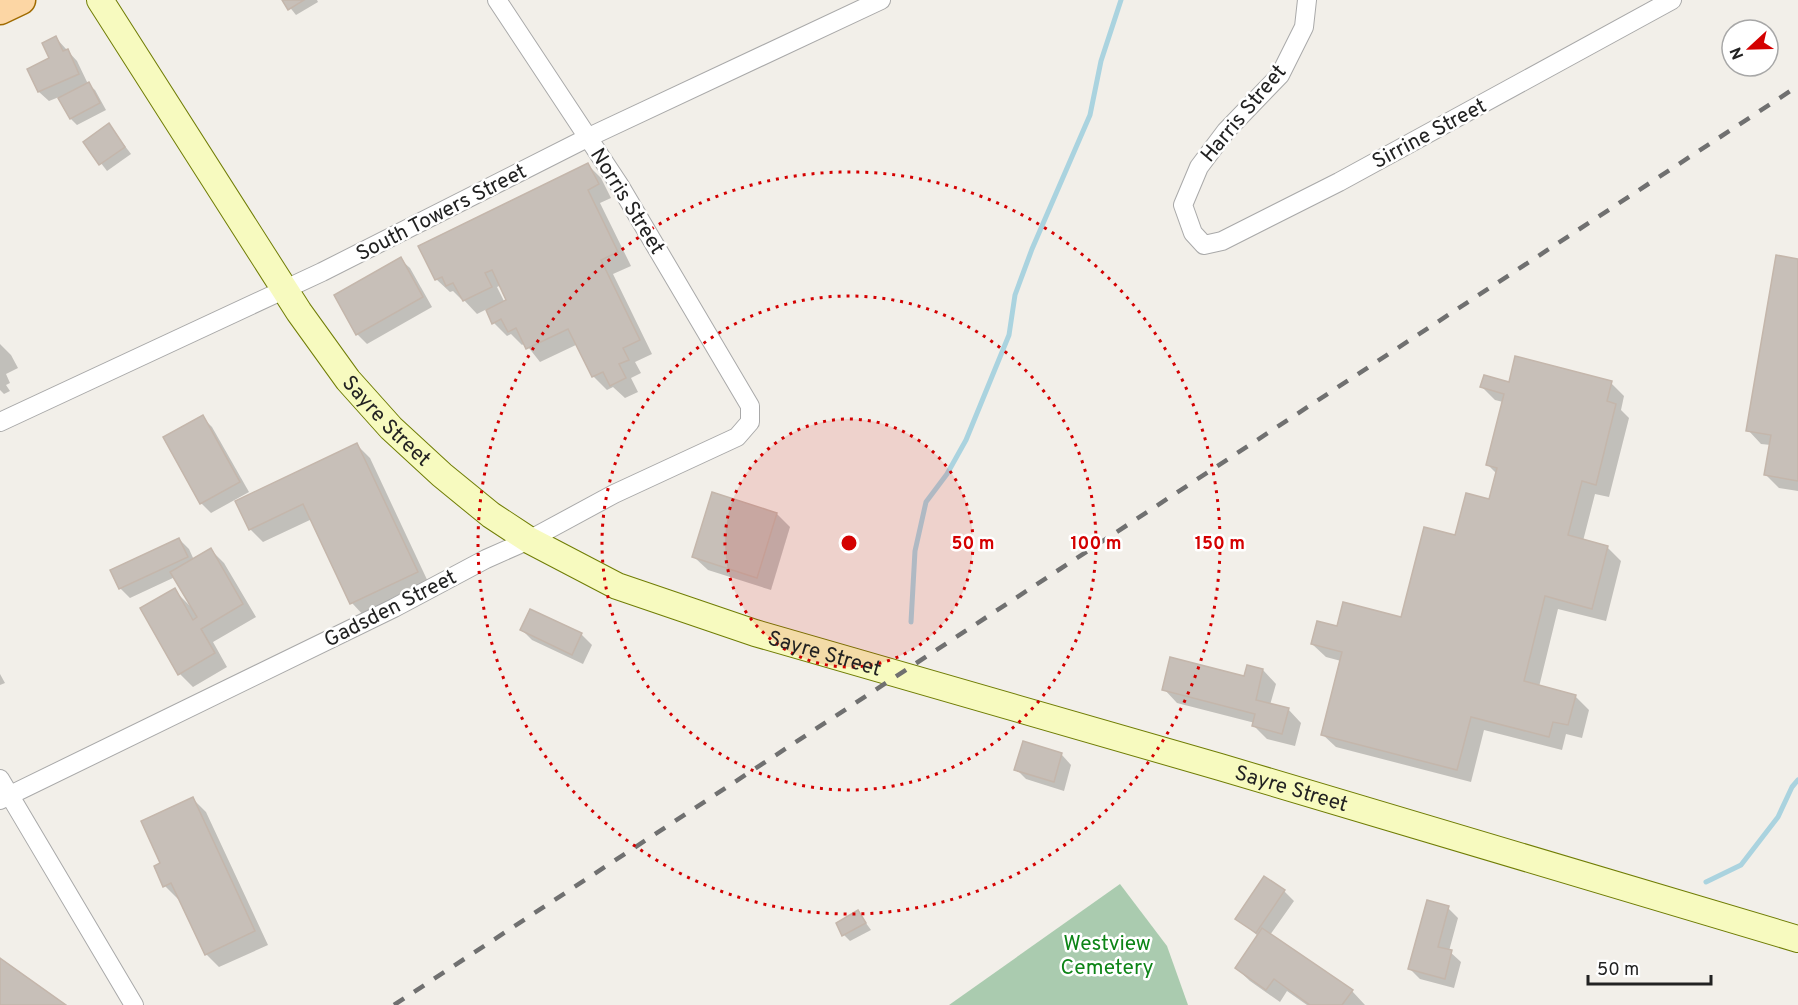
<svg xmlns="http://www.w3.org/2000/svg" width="1798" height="1005" font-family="Overpass,sans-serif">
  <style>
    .cemetery { fill: #aacbaf }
    .shadow { fill: #0003; fill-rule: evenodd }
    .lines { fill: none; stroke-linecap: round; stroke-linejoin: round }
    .stream { stroke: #aad3df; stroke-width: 5 }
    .building { fill: #c7bfb8; stroke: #c4b6ab; stroke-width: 1.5 }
    .minor-casing { stroke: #a9a9a9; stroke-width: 20 }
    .secondary-casing { stroke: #707d05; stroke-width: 28 }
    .primary-casing { stroke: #a06b00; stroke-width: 31 }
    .minor { stroke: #fff; stroke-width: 18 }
    .secondary { stroke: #f7fabf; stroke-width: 26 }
    .primary { stroke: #fcd6a4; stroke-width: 28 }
    .rail { stroke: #707070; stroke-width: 4.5; stroke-dasharray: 12 12; stroke-linecap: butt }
    .ring { fill: none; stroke: #d40000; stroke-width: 3; stroke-dasharray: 3 6 }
    .labels { text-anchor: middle; stroke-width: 5; stroke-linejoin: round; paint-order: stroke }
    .street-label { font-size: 21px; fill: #222; stroke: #fff }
    .park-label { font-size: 21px; fill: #0c8416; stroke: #fff }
    .centre { fill: #d40000; stroke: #fff; stroke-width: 3 }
    .ring-label { font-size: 18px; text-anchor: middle; font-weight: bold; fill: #d40000; stroke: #fff; stroke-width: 5; stroke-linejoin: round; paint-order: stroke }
  </style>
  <rect width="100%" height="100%" fill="#f2efe9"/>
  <path class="cemetery" d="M1120,884l47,62 21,59h-239z"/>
  <g class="shadow">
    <path d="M284,0h33l1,2 -22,13z"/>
    <path d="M56,38l21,23 11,23 7,6 11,20 -29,15 -6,-6 -12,-22 -10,4 -10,-9 12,-33z"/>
    <path d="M109,125l22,29 -24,17 -22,-29z"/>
    <path d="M588,165l13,13 10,20 -11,5 31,63 -18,8 39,80 -17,8 6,11 -10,5 7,14 -13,6 -12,-11 -6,3 -14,-14 -15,-32 -38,18 -15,-19 -3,2 -11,-11 -4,2 -13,-13 -7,-14 -10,5 -15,-16 -1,1 -8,-8 -3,1 -14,-13zM501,285l7,16 -3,2 -8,-16z"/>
    <path d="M400,259l10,9 22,39 -65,37 -10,-10z"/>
    <path d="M1798,260v231l-19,-3 -13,-13 5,-30 -10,-1 -13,-14z"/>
    <path d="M0,344l11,11 7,13 -12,6 4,9 -4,2 4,6 -6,3 -4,-4z"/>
    <path d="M1611,383l13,13 -3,14 8,8 -20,79 -14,-3 -12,47 24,6 14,14 -15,60 -48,-12 -19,78 36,9 14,14 -7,28 -16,-4 -4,16 -78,-20 -13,52 -135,-35 -14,-13 19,-73 -15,-4 -14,-13 26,-16 64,-9 55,-82 33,-36 7,-27 -10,-10 16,-62 -8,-2 -13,-13 28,-3z"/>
    <path d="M202,417l10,10 37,65 -38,21 -10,-10z"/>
    <path d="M357,445l13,13 60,128 -65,31 -13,-14 -40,-84 -49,23 -13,-13z"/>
    <path d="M777,514l13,13 -19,63 -63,-20 -14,-13z"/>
    <path d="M179,539l10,10 5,11 17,-10 13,13 32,54 -43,25 14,25 -34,20 -13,-13 -6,-84 18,18 -17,-31 -45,21 -10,-10z"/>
    <path d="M531,611l51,24 10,10 -9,19 -51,-24 -10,-10z"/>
    <path d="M1263,670l13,14 -6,21 18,4 13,14 -6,23 -28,-7 -13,-13 1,-3 -78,-20 -13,-14 81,-11z"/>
    <path d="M0,674l5,9 -5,2z"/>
    <path d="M1024,743l38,12 9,10 -7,26 -38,-12 -10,-10z"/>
    <path d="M193,799l13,13 62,133 -49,22 -13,-13 -26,-56 -2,1 -13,-13z"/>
    <path d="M1284,891l10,10 -24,34 82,56 13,14h-58l-20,-14 -7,11 -30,-21 -14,-13 22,-32 -21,-18z"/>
    <path d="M1448,908l10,10 -9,33 12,11 -7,26 -34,-9 -10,-10z"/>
    <path d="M858,912l13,18 -21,11 -6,-6z"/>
  </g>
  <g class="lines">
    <g class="stream">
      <path d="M911,622l4,-71 11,-49 21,-28 19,-34 43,-105 6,-40 17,-46 58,-134 11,-54 20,-61"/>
      <path d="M1706,882l35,-17 37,-48 14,-30 6,-7"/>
    </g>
  </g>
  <g class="building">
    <path d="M282,0h22l-16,10z"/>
    <path d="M56,36l7,15 5,-2 11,25 -41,18 -11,-23 22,-11 -7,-15z"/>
    <path d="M89,82l11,21 -30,16 -12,-21z"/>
    <path d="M109,123l16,24 -26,18 -16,-23z"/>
    <path d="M588,163l11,21 -11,6 30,62 -17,8 39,80 -17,8 6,12 -10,4 7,14 -16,8 -7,-14 -11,5 -24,-48 -42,20 -10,-21 -8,4 -7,-13 -9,5 -6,-14 20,-10 -14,-30 -7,3 7,14 -29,14 -10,-18 -7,3 -4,-9 -7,3 -17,-34z"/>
    <path d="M1776,255l22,4v222l-34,-6 7,-40 -25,-4z"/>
    <path d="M401,257l22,40 -67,38 -22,-40z"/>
    <path d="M1515,356l97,25 -5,20 9,3 -20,81 -14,-4 -14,54 40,11 -16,63 -47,-13 -21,85 52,14 -8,30 -15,-3 -4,15 -78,-20 -14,53 -136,-35 21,-83 -31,-8 6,-23 20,5 6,-24 58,15 23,-90 31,8 11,-42 23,6 8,-31 -11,-3 18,-71 -24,-7 4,-12 25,7z"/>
    <path d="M203,415l37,67 -40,22 -37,-67z"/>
    <path d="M357,443l61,129 -68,32 -47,-100 -54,26 -14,-29z"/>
    <path d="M712,492l65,21 -20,65 -65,-21z"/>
    <path d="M179,538l9,19 -69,32 -9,-19z"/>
    <path d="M211,548l32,56 -42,25 14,24 -37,22 -38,-67 35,-20 18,32 4,-3 -27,-45z"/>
    <path d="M530,609l52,24 -10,22 -52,-25z"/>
    <path d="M1170,657l74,19 3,-11 16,4 -7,31 33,8 -7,26 -30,-8 3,-12 -93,-24z"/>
    <path d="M1023,741l39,12 -8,29 -40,-12z"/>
    <path d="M193,797l62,134 -50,24 -34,-72 -8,4 -9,-21 6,-3 -19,-42z"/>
    <path d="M1264,876l21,14 -29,43 -21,-14z"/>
    <path d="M1427,900l22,6 -11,41 14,3 -7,29 -37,-10z"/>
    <path d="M858,910l8,13 -24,13 -6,-13z"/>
    <path d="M1262,928l91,62 -11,15h-32l-36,-26 -8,11 -31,-22z"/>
    <path d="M0,958l66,47h-66z"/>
  </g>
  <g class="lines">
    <defs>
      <g id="minor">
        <path d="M1307,0l-3,27 -24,48 -54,56 -27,36 -16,38 10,28 11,12 18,-4 117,-59 333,-182"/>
        <path d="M0,422l322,-150 267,-135 292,-137"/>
        <path d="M0,779l134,226"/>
        <path d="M0,800l394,-192 92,-49 43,-19 85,-46 123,-57 13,-15v-16l-130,-220 -123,-186"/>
      </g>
      <g id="secondary">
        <path id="s1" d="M100,0l199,312 49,68 43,48 51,47 49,40 38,25 88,46 138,47 465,134 578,172"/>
      </g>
      <path id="primary" d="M0,10l21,-10"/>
    </defs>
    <use href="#minor" class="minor-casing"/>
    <use href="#secondary" class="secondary-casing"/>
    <use href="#primary" class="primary-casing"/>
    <use href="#minor" class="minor"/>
    <use href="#secondary" class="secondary"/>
    <use href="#primary" class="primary"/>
    <path class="rail" d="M394,1005l1404,-919"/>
  </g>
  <circle cx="849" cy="543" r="124" fill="#d40000" fill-opacity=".12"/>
  <g class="ring">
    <circle cx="849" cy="543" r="124"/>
    <circle cx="849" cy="543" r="247"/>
    <circle cx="849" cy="543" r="371"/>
  </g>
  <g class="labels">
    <g class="street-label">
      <text transform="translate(1243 113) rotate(-50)" y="7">Harris Street</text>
      <text transform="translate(1429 133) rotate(-28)" y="7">Sirrine Street</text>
      <text transform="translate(628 201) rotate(58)" y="7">Norris Street</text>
      <text transform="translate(441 212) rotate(-27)" y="7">South Towers Street</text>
      <text dy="7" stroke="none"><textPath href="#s1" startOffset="510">Sayre Street</textPath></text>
      <text transform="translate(390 608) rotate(-27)" y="7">Gadsden Street</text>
      <text dy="7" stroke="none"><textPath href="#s1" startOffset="1014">Sayre Street</textPath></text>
      <text dy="7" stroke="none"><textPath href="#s1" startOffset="1500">Sayre Street</textPath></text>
    </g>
    <g class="park-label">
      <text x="1107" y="950">Westview<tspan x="1107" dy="24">Cemetery</tspan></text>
    </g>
  </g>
  <circle cx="849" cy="543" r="9" class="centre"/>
  <g class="ring-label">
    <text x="973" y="549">50 m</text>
    <text x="1096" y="549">100 m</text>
    <text x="1220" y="549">150 m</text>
  </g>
  <g transform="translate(1750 48) rotate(248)"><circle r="28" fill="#ffffff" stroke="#a7a7a7" stroke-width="1.5"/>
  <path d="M0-4.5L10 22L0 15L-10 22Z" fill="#d40000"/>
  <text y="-9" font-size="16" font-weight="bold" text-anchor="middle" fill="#222222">N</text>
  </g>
  <path d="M1588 975v9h123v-9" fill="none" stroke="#222222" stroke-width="3"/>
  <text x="1597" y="975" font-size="18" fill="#222222" stroke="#ffffff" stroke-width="4.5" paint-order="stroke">50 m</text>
</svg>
